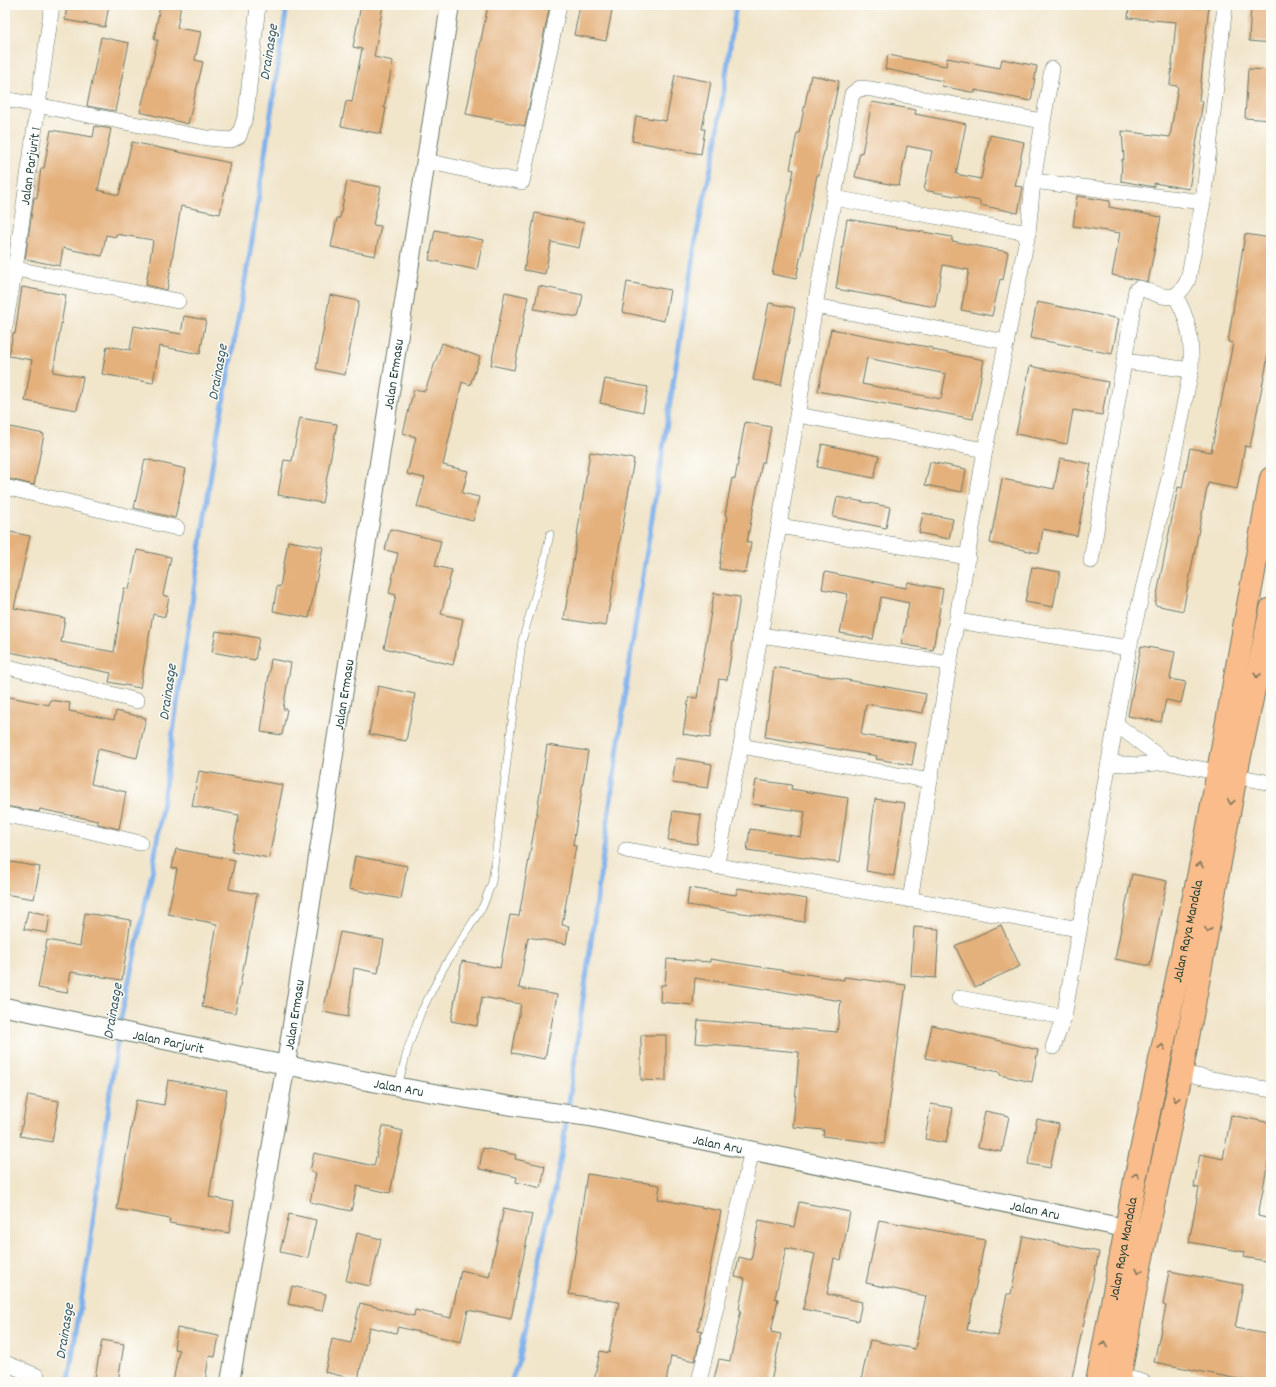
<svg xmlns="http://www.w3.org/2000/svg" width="1276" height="1387" font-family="Dekko,sans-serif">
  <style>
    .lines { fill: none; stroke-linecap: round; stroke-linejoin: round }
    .stream { stroke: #7fb1eb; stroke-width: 5 }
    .building { fill: #e4b07c; fill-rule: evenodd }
    .service-casing { stroke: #687868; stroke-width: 8 }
    .minor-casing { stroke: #687868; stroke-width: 16 }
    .tertiary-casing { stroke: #687868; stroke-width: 20 }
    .trunk-casing { stroke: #687868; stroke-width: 24 }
    .service { stroke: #fff; stroke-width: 7 }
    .minor { stroke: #fff; stroke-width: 15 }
    .tertiary { stroke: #fff; stroke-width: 18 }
    .trunk { stroke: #f9bc8a; stroke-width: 22 }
    .oneway { stroke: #81765b }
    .labels { text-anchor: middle; stroke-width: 3; stroke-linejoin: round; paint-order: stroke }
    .street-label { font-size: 14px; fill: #1f3d34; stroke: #fdfcf7 }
    .water-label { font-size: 15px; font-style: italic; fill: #3c606b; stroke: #fdfcf7 }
  </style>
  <rect width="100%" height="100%" fill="#fdfcf7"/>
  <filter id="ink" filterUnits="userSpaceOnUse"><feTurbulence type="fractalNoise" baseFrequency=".025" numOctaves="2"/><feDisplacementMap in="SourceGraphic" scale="8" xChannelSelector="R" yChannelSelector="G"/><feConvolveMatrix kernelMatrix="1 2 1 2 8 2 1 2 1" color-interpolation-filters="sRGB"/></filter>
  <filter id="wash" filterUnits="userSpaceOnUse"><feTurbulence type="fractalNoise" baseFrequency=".012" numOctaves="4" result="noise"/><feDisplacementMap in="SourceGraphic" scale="16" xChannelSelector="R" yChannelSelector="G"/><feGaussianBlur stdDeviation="0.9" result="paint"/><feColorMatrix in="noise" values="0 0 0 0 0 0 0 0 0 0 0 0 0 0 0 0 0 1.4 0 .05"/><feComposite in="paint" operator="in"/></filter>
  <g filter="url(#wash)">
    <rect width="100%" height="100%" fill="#f1e5ca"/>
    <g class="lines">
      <g class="stream">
        <path d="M68,1382l21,-130 20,-153 12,-81 32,-150 61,-414 38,-213 35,-236"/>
        <path d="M511,1382l7,-20 44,-210 70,-506 64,-408 20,-94 20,-139"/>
      </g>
    </g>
    <g id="blocks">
      <g class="building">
        <path d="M67,5h42l-4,22 -40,-7z"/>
        <path d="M160,5h21l-4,23 24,4 -6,28 8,2 -15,62 -48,-12 18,-72h-4z"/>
        <path d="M361,5h22l-9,52 19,4 -9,47h2l-5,26 -40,-8 5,-25 6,1 10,-53 -9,-2z"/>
        <path d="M488,5h62l-25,121 -59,-12z"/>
        <path d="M580,5h33l-7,36 -32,-6z"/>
        <path d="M1129,5h80l-10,96h4l-14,88 -35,-6v4l-33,-6 1,-22 2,1 -2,-29 48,6 8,-51 -8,-1 6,-63 -48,-4z"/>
        <path d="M1251,5h20v38l-22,-2z"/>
        <path d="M101,37l28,6 -14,68 -28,-5z"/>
        <path d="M888,55l58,11 1,-8 53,10 2,-9 35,7 -6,35 -56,-11v3l-33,-7 1,-5 -58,-12z"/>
        <path d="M1248,69l23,1v50l-26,-2z"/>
        <path d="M675,75l36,7 -9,47h3l-4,25 -69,-13 4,-25 30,5z"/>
        <path d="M811,75l28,6 -20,94h-2l-21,104 -24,-5 22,-104 -4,-1 7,-36h2z"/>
        <path d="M872,102l44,8 -1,4 51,10 -10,50 25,5 9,-44 34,7 -9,44 8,1 -5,26 -38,-8v-4l-56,-11 8,-39 -25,-5 -8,40 -44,-9 5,-25 2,1z"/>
        <path d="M95,126l16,3 -13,61 21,5 13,-53 98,21 -10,51 -39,-8 -14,84 -21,-5 7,-45 -37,-6v3l-10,-2 -4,21 -39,-8 -3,18 -35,-7 9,-62 3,1 4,-30h3l7,-38 42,7z"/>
        <path d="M347,181l34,6 -8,38 8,1 -6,30 -44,-9 6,-29h3z"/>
        <path d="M1077,196l33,5 -1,6 52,10 -13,65 -36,-7 8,-42 -47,-7z"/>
        <path d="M535,213l49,10 -5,25 -28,-6 -6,32 -21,-4z"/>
        <path d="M847,219l105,18v4l56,11 -5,28 -3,-1 -8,37 -31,-6 8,-40 -26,-5 -8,42 -99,-18z"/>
        <path d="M435,230l48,10 -6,30 -48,-10z"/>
        <path d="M1245,234l26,4v89l-5,40 -16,80 -5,-1 -8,43 -29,-6 -25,128 -28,-6 23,-118 4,1 8,-40 21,4 22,-109 -5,-1z"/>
        <path d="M627,282l43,8 -6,31 -42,-9z"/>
        <path d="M539,286l44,9 -5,22 -44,-8z"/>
        <path d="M22,287l44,8 -13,77 30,5 -6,33 -52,-9 7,-41 -23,-4 4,-23 2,1z"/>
        <path d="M505,292l23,5 -14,73 -23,-5z"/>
        <path d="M330,295l29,6 -14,74 -29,-6z"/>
        <path d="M1037,302l82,17 -7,35 -82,-16z"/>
        <path d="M769,303l26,5 -14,77 -28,-5z"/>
        <path d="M184,316l22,4 -6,34 -41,-8 -6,37 -51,-9 5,-28 23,4 4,-24 47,8z"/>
        <path d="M831,329l102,19v2l51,10 -11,59 -56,-11v2l-99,-19zM867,358l79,16 -5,25 -79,-15z"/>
        <path d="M442,343l38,14 -10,28 -8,-3 -19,83 25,6 -6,22 17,4 -6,24 -56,-14 8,-29 -18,-4 9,-37 -13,-4 11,-44 11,2z"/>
        <path d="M1030,366l78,16 -6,33 -29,-5 -6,34 -51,-10z"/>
        <path d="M605,379l43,8 -5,25 -43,-9z"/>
        <path d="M300,418l37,6 -15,79 -44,-8 6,-35 8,1z"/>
        <path d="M745,422l26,5 -7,35h-2l-15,80 4,1 -5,30 -27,-4 8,-54h-2l7,-37 3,1z"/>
        <path d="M5,426l39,8 -10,51 -29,-7z"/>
        <path d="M822,444l57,12 -5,22 -57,-11z"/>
        <path d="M590,452l44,7 -28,167 -42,-7z"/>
        <path d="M1060,458l31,6 -14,72 -34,-7 -4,24 -49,-10 12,-64 52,10z"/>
        <path d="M145,459l41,10 -11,49 -41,-10z"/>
        <path d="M930,462l36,7 -4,23 -37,-7z"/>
        <path d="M837,497l53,10 -4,21 -53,-11z"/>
        <path d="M923,513l30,6 -4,20 -30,-6z"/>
        <path d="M390,529l51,12 -6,25 17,4 -11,44 22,5 -10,46 -69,-17 12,-53 -7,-2 9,-40 -13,-3z"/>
        <path d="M5,531l25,5 -16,72 51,10 -4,24 53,10 10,-64 5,1 8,-39 34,7 -8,38 6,2 -4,20 -12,-3 -13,74 -31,-6 2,-9 -106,-22z"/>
        <path d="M288,541l35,6 -14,71 -36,-7 4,-25 3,1z"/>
        <path d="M1032,567l28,5 -7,35 -28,-5z"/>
        <path d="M825,572l81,16 2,-6 35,7 -10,61 -32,-6 8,-41 -28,-6 -8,42 -33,-6 8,-39 -26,-5z"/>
        <path d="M714,593l26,4 -13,83 -8,-1 -9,59 -27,-4 6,-37 8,1z"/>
        <path d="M216,631l43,7 -4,22 -43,-8z"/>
        <path d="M1141,646l34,6 -5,27 16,3 -5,21 -15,-3 -5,22 -33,-6z"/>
        <path d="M271,659l20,4 -8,46h4l-5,26 -21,-3z"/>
        <path d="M774,667l152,27 -3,19 -57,-9 -5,31 55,8 -4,22 -36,-6 1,-3 -112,-19z"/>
        <path d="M378,686l37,8 -9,47 -37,-7z"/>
        <path d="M5,696l44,9 1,-5 20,3 -1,8 45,9 2,-9 30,7 -9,40 -39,-9 -7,35 35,8 -7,37 -21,-5v-3l-58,-12 -1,3 -34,-6z"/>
        <path d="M547,745l41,6 -15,94 3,1 -14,79 7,1 -3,18 -38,-7 -9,51 38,7 -12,64 -33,-6 9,-49 -39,-7 -5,29 -26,-5 11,-60 38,7 10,-53 9,1 17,-97z"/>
        <path d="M676,758l36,6 -4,24 -36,-5z"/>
        <path d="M199,771l84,14 -14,73 -37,-7 7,-36 -47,-9z"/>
        <path d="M756,780l36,5 -1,4 57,9 -9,65 -92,-13 3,-21 51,8 4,-25 -53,-8z"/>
        <path d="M875,799l30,4 -11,73 -28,-5z"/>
        <path d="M673,811l28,4 -4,29 -29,-4z"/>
        <path d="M176,849l59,11 -6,29 28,5 -22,119 -33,-6 15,-83 -49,-10 9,-45 -5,-1z"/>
        <path d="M355,856l52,10 -6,33 -52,-10z"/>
        <path d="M5,861l35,6 -6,32 -29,-5z"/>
        <path d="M1132,874l35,7 -17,85 -35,-7z"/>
        <path d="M689,888l47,7 1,-7 70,11 -3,23 -117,-17z"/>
        <path d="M28,911l22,4 -3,18 -23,-4z"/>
        <path d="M85,913l46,7 -9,60 -51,-8 -4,21 -29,-5 9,-48 33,6z"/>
        <path d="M1001,925l19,41 -45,21 -20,-41z"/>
        <path d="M914,927l25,2 -3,49 -25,-2z"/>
        <path d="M340,932l44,8 -6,33 -24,-5 -6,49 -25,-5z"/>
        <path d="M667,959l43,3v-3l134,21v-3l62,8 -22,159 -61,-8 1,-6 -31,-3 6,-75 -103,-9 2,-23 139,12 4,-31 -146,-23 -2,27 -33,-3 1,-17h4z"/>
        <path d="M932,1025l106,25 -6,32 -32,-7v-3l-75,-14z"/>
        <path d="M641,1035h25v46l-25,-1z"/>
        <path d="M168,1080l59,10 -18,107 25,5 -5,31 -60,-10 1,-4 -53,-10 19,-109 28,5z"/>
        <path d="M28,1095l31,6 -7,41 -32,-6z"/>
        <path d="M931,1104l22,4 -7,35 -21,-4z"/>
        <path d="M985,1111l24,5 -7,36 -24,-5z"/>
        <path d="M1231,1115l40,8v40l-3,-1 -10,54 13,3v10l-6,32 -21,-4 1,-5 -56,-10 10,-54 -5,-1 6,-33 23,5z"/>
        <path d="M1037,1119l22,5 -9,44 -22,-4z"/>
        <path d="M383,1126l20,5 -13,62 -33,-7 -6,25 -41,-9 6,-29 -6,-2 4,-18 60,13z"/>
        <path d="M483,1148l33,7 -1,4 30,7 -4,22 -25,-6 1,-5 -38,-8z"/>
        <path d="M587,1174l73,11 -2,14 63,12 -23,119 4,1 -7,30 -24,-5 -5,26h-72l6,-31 9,2 10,-51 -50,-8z"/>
        <path d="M799,1202l51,10 -9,48 -7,-2 -7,36 35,8 -4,19 -55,-12 12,-55 -29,-6 -11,50 3,1 -7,33 10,2 -10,48h-42l-15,-3 5,-20 11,2 11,-51 -2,-1 6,-30 -10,-2 4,-20 12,3 8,-40 35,7z"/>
        <path d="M504,1208l28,6 -21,105 -43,-9 -7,32 -63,-15 -2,6 -27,-6 -11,53 -33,-8 7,-33 19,4 9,-40 54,13 1,-6 36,8 10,-48 28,7z"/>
        <path d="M289,1214l27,6 -8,38 -28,-6z"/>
        <path d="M879,1220l106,20 -18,90 31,6 9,-42h4l12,-58 76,16 -28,130h-202l-8,-2 9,-40 45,9 11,-53 -60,-13z"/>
        <path d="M357,1233l24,6 -11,47 -24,-5z"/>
        <path d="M1169,1271l74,14 -8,43 36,7v47h-18l-99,-20 12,-56 -3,-1z"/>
        <path d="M292,1286l34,8 -4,17 -34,-7z"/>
        <path d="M177,1328l42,8 -4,21 -6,-1 -4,26h-32l6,-32 -5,-1z"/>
        <path d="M102,1340l22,4 -6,38h-24z"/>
      </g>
    </g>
  </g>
  <g filter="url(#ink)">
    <use href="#blocks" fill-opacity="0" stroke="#687868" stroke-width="1"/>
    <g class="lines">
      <defs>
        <path id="service" d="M398,1086l10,-38 13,-36 23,-45 39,-61 9,-24 30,-241 20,-69 8,-38"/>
        <g id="minor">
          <path d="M5,99l202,39 24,2 8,-4 7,-22 12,-109"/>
          <path d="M426,161l96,21 37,-177"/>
          <path d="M1033,181l170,21"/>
          <path d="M834,198l194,35"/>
          <path d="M6,267l172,34"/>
          <path d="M1175,296c15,23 17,48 16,74"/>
          <path d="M815,306l192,36"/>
          <path id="s1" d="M5,326l10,-57 37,-264"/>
          <path d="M798,415l187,35"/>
          <path d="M5,487l172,41"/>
          <path d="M779,526l189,31"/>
          <path d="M1091,561l45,-271 3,-2c24,7 35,19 49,-8l15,-78 22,-197"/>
          <path d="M957,621l172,27"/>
          <path d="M760,635l190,28"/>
          <path d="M5,666l132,35"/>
          <path d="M1116,724l50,38 105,21"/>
          <path d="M741,746l189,35"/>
          <path d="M1109,763l29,2 28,-3"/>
          <path d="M5,815l59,10 76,18"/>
          <path d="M626,850l453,79"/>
          <path d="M716,867l25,-121 38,-220 36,-220 37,-212 8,-6 11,1 171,32"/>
          <path d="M910,900l75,-450 43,-217 5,-52 19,-112"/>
          <path d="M959,998l105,19"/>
          <path d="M1053,1047l11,-30 65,-369 41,-174 21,-104 -67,-9"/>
          <path d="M1181,1073l90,17"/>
          <path d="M5,1363l32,13"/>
          <path d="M1120,1376l23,6"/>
          <path d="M699,1382l53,-232"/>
        </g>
        <g id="tertiary">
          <path id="s2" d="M5,1007c194,39 388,85 585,110l549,114"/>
          <path id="s3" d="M230,1382l56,-318 164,-1059"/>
        </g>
        <g id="trunk">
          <path id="s4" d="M1097,1382l38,-202 70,-337 66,-365"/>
          <path d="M1119,1382l19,-106 44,-206 54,-295 35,-166"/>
        </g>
      </defs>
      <use href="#service" class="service-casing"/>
      <use href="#minor" class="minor-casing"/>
      <use href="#tertiary" class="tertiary-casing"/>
      <use href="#trunk" class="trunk-casing"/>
      <use href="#service" class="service"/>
      <use href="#minor" class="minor"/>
      <use href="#tertiary" class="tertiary"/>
      <use href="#trunk" class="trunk"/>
    </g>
    <defs><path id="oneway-chevron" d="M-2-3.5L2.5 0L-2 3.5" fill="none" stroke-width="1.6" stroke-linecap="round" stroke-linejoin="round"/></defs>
    <g class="oneway">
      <use href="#oneway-chevron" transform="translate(1257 675) rotate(102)"/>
      <use href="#oneway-chevron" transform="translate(1231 802) rotate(100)"/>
      <use href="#oneway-chevron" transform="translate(1200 865) rotate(-78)"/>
      <use href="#oneway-chevron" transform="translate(1208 930) rotate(100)"/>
      <use href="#oneway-chevron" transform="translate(1162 1047) rotate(-78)"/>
      <use href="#oneway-chevron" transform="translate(1176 1099) rotate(102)"/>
      <use href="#oneway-chevron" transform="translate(1136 1175) rotate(-78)"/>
      <use href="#oneway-chevron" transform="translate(1139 1271) rotate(103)"/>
      <use href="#oneway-chevron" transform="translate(1104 1344) rotate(-79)"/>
    </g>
  </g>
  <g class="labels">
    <g class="street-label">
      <text dy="5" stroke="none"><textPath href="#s1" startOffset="162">Jalan Parjurit 1</textPath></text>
      <text dy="5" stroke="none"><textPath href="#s3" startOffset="1021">Jalan Ermasu</textPath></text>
      <text dy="5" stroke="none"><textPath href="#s3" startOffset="697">Jalan Ermasu</textPath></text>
      <text dy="5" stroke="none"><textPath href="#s4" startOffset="460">Jalan Raya Mandala</textPath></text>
      <text dy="5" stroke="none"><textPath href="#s3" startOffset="373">Jalan Ermasu</textPath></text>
      <text dy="5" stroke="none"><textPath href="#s2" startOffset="167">Jalan Parjurit</textPath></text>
      <text dy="5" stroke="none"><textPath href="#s2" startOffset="402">Jalan Aru</textPath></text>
      <text dy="5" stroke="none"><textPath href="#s2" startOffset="726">Jalan Aru</textPath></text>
      <text dy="5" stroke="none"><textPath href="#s2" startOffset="1050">Jalan Aru</textPath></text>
      <text dy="5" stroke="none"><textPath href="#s4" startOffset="136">Jalan Raya Mandala</textPath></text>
    </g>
    <g class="water-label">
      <text transform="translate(268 52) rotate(-81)" y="5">Drainasge</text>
      <text transform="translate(217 372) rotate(-80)" y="5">Drainasge</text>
      <text transform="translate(167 692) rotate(-82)" y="5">Drainasge</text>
      <text transform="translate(112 1011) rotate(-80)" y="5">Drainasge</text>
      <text transform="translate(64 1331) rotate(-81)" y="5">Drainasge</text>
    </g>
  </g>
  <rect width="1276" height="1387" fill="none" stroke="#fdfcf7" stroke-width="20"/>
</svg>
